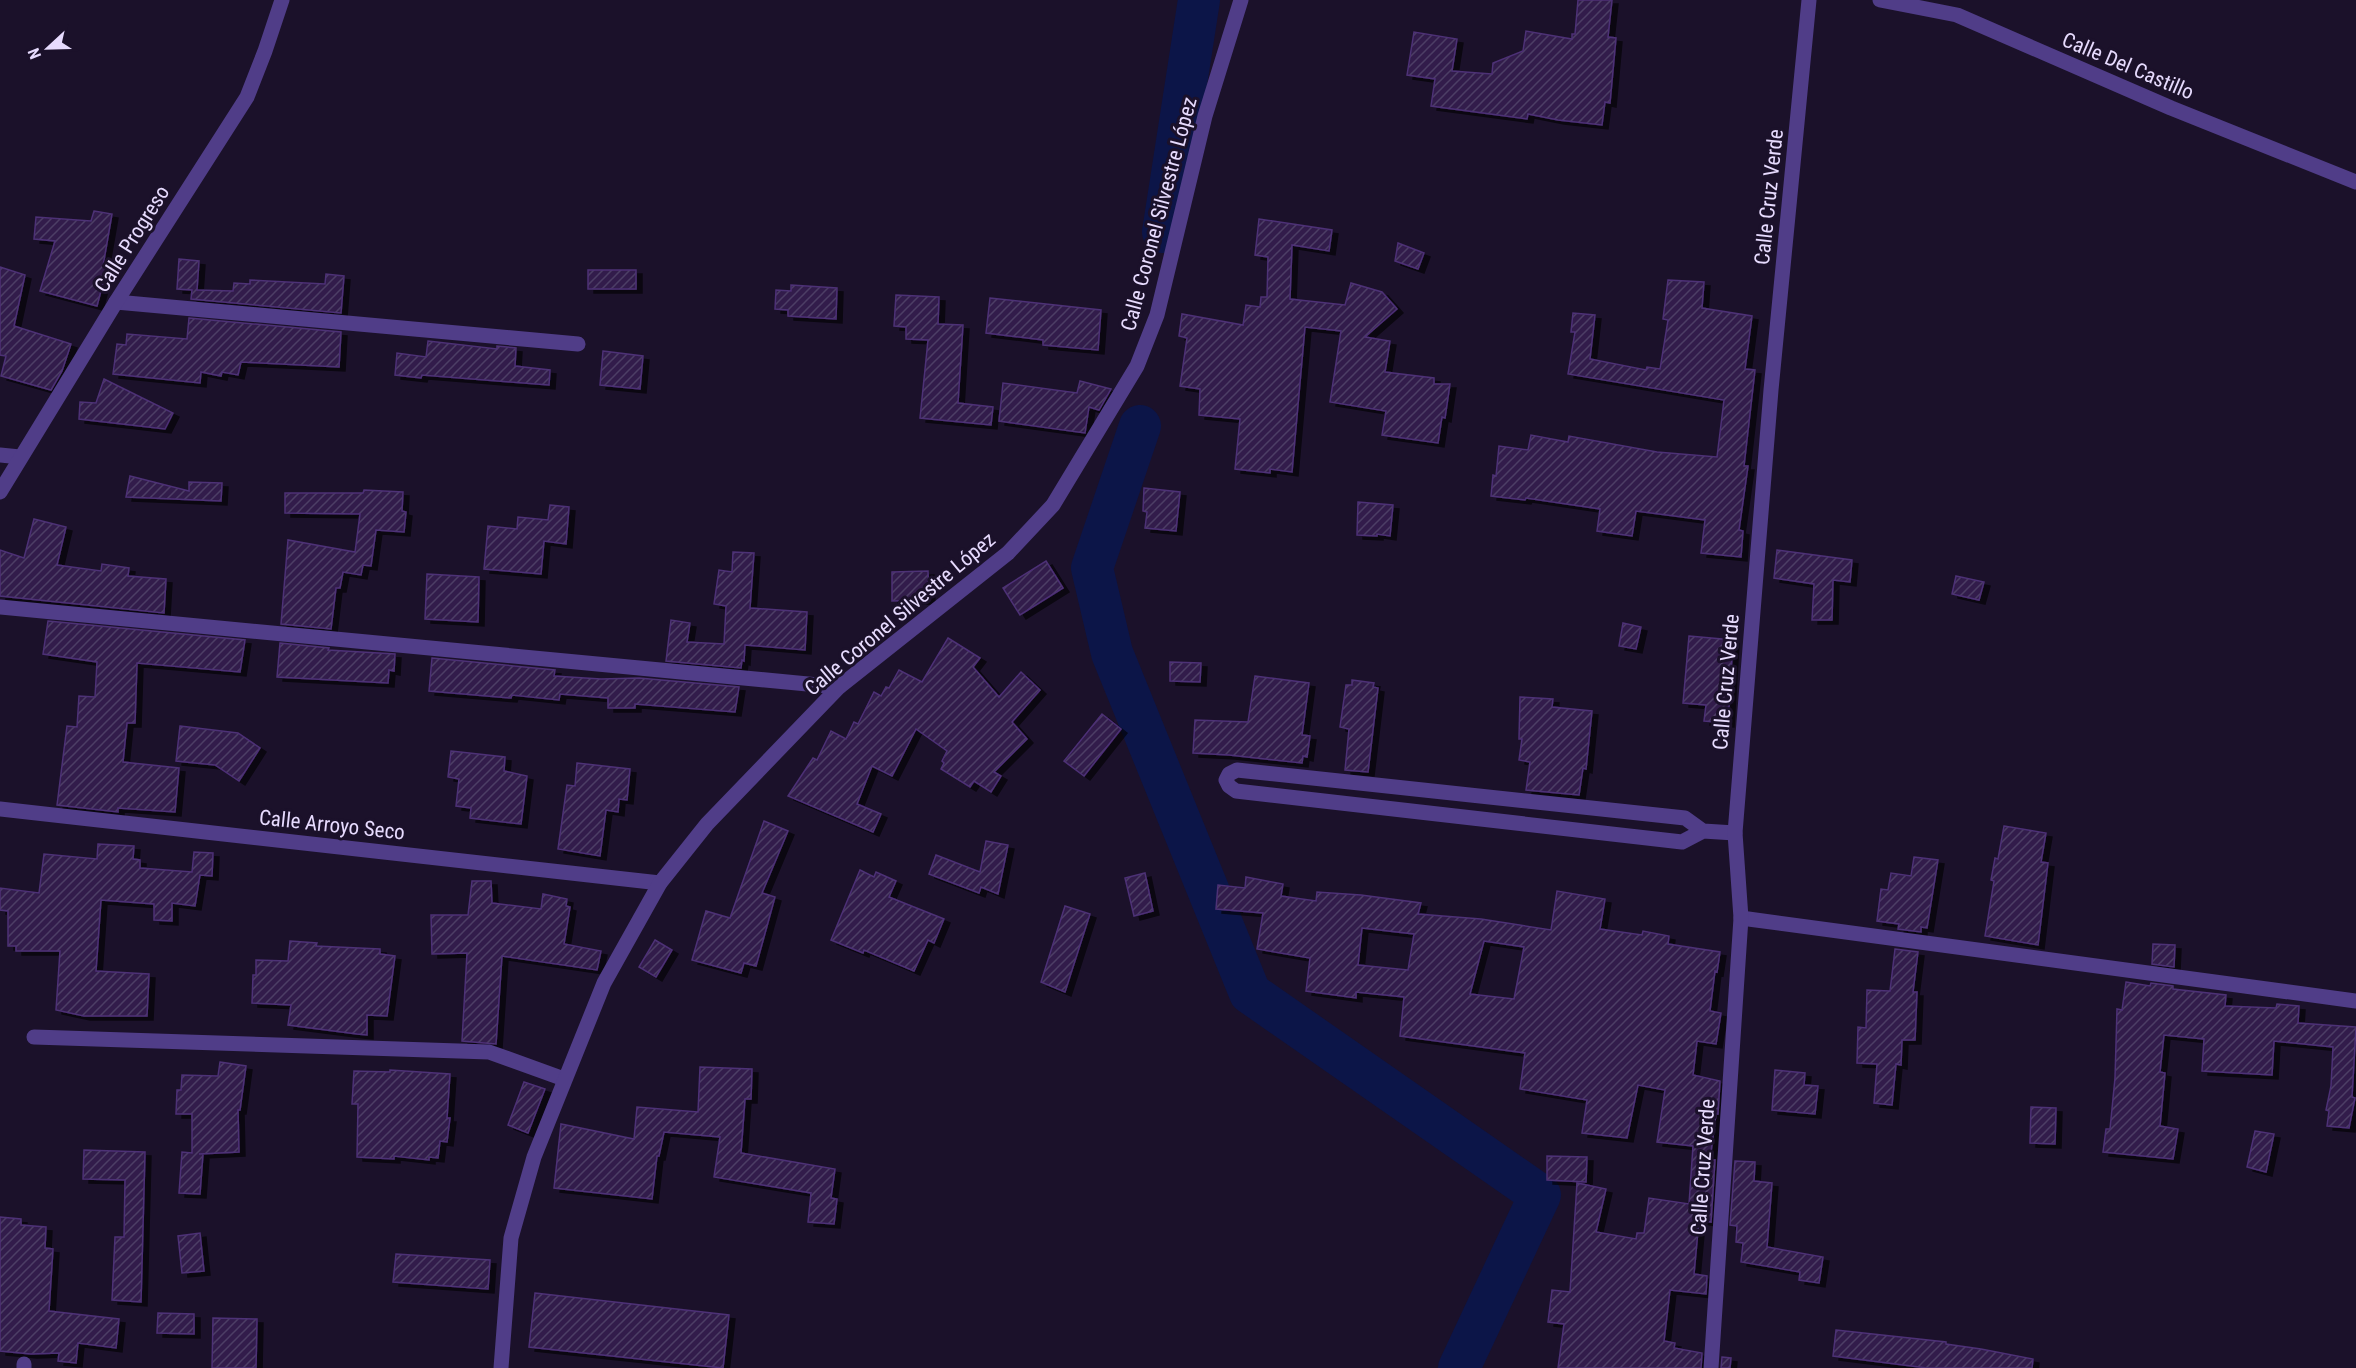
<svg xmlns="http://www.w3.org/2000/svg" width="2356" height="1368" font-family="'Roboto Condensed',sans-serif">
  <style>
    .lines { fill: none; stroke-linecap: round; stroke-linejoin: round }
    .river { stroke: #0c1548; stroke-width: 42 }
    .building { fill: url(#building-hatch); stroke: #4d3076; stroke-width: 1.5; fill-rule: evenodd; filter: url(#shadow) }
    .minor { stroke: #503d88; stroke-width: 15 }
    .labels { text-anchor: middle; stroke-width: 6; stroke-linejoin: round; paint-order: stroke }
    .street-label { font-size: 21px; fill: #e7dbfe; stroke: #1b112a }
  </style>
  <defs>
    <pattern id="building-hatch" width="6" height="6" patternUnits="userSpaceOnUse" patternTransform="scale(1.5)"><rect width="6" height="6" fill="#301e4b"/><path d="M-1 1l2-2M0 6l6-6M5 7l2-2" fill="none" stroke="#4e3e66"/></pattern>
    <filter id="shadow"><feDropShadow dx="6" dy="4" stdDeviation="0" flood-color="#0009"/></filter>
  </defs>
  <rect width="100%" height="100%" fill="#1b112a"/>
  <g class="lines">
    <g class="river">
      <path d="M1163,232l36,-232"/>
      <path d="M1140,426l-48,142 20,85 138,340 290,202 -81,173"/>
    </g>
  </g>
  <g class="building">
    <path d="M1578,0h34l-4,37 8,1 -6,65 -5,-1 -3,23 -44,-5 -30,-6 -1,5 -96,-13 4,-27 -28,-4 7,-43 43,7 -5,32 40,3 1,-11 30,-12 3,-20 46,8v-5h3z"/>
    <path d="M94,211l18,3 -9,52 4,2 -10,38 -57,-15 15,-50 -21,-2 2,-22 55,4z"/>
    <path d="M1259,219l73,11 -3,21 -37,-6 -2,54 55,6 6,-22 31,9 15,17 -32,28 25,4 -5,31 49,6v6h16l-5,34 -3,-1 -4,26 -56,-8 4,-24 -56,-9 11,-71 -36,-4 -13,145 -22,-3v4l-35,-4 5,-50 -41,-4 1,-26 -20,-3 7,-48 -8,-2 3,-22 61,11 3,-20 14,2 1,-10h6l1,-40 -13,-2z"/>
    <path d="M1398,243l26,10 -6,16 -23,-8z"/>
    <path d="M179,259l20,2 -2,29 36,1 1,-8 16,1v-4l75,4 1,-10 18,2 -3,37 -150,-14 1,-9 -15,-1z"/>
    <path d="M0,267l25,8 -11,51 57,18 -9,27 -11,19 -50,-14 5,-20 -6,-1z"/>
    <rect x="588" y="270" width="48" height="19"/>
    <path d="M1668,280l36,2 -2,26 50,8 -7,53 10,1 -11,96h4l-9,64 4,1 -2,26 -40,-4 4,-33 -69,-9 -4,25 -35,-5 3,-22 -74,-11 -1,2 -34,-4 2,-21 3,1 3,-30 29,4 3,-15 37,7 1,-6 88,16 60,5 7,-57 -156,-26 7,-42h-4l2,-19 22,2 -5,44 56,11 1,-3 13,2 8,-49 -5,-1z"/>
    <path d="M791,285l46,3 -1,31 -48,-3v-6l-13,-1 1,-19 15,1z"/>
    <path d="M896,295l43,2 -1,27 25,1 -5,78 35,4 -2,18 -71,-7 8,-78 -22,-1v-12l-12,-1z"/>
    <path d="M990,298l111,12 -3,40 -55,-5v-5l-57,-7z"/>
    <path d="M189,318l152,14 -2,35 -98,-5 -3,13 -16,-3 -1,4 -20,-4 -1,11 -87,-9 4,-30 9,1 1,-11 60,5z"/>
    <path d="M428,341l69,8v-3l19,2 -1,18 35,4 -1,15 -127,-10 -1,3 -26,-3 2,-22 29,4z"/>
    <path d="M603,351l40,5 -3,33 -40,-4z"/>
    <path d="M104,379l69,34 -8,16 -86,-10 1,-17 16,1z"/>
    <path d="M1080,381l31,8 -12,21 -10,-3 -4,26 -86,-12 4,-38 74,10z"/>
    <path d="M130,476l59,15v-9l33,1 -1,18 -95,-4z"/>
    <path d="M1144,488l36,4 -4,39 -31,-3 2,-16 -4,-1z"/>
    <path d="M364,490l39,2 -1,19 4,1 -2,20 -28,-2 -5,36 -8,-1 -2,10 -18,-3 -3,16h-4l-5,41 -50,-5 7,-84 67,12 5,-38 -75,-1v-20h78z"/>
    <path d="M1358,502l35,3 -3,31 -13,-2v2l-20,-1z"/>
    <path d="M550,505l19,2 -3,37 -22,-3 -3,33 -57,-5 4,-43 29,3 1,-12 30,3z"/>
    <path d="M34,519l32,8 -9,38 44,6 1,-7 27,4 -1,8 38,3 -2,34 -164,-17v-46l24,8z"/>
    <path d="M1777,550l75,10 -2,22 -17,-2 -1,40h-20l2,-36 -40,-6z"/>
    <path d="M733,552l21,1 -4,55 57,4 -2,38 -60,-5 -1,16 -2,-1 -1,8 -75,-7 5,-41 19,3 -3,19 37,2 2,-38 -12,-2 5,-34 13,2z"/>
    <path d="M1046,561l17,27 -43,27 -17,-27z"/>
    <path d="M928,571l1,29 -37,1v-29z"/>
    <path d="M427,574l52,3 -1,45 -53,-3z"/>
    <path d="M1956,576l28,6 -5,18 -27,-6z"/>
    <path d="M48,621l197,19 -5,32 -103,-9 -2,60h-8l-4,39 56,6 -4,44 -57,-4v4l-61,-7 10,-79 10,1 2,-31 16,1 2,-35 -54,-8z"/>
    <path d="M1623,623l18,4 -5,22 -17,-3z"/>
    <path d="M1689,636l44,4 -5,83 -24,-2 2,-16 -23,-2z"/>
    <path d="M948,638l32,20 -7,9 26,30 22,-25 19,18 -28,32 15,17 -33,33 7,4 -10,16 -17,-11 -4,6 -29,-18 3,-6 -2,-2 5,-10 -31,-22 -24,47 -20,-10 -15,38 24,10 -8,18 -85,-36 25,-38 4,2 14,-29 15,8 8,-17 4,2 16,-32 7,4 5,-9 3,1 10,-18 23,12z"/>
    <path d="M280,643l49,5 -1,2 67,4 -1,17 -5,-1 -1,13 -111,-6z"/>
    <path d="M432,658l123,12 -1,6 47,3 38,-1 100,9 -4,25 -100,-8v4h-27v-10l-48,-4 -1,6 -47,-5 -1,3 -82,-7z"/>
    <path d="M1170,662l31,1 -1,19 -30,-1z"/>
    <path d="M1255,676l54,7 -7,52 8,1 -3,21 -4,-1 -1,7 -73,-8 -36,-2 2,-33 53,2z"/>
    <path d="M1352,680l22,3 -1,4 5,1 -10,84 -23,-2 4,-41 -9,-2 6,-42h6z"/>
    <path d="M1520,697l33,2 -1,8 40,4 -6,58 -3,-1 -4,27 -53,-5 4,-28 -11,-2 3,-21h-3z"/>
    <path d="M1102,714l19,15 -37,47 -20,-15z"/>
    <path d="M180,726l58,7 22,15 -21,33 -24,-16 -39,-4z"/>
    <path d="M451,751l54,6 -1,14 23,5 -6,48 -51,-6 1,-10 -15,-2 3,-27 -11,-2z"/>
    <path d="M577,763l53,6 -3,31 -8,-1 -1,13 -12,-2 -6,46 -42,-7 9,-64 8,1z"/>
    <path d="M764,821l24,10 -26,62 13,4 -19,69 -12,-3 -3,10 -49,-13 14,-49 24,7z"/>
    <path d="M2004,826l42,7 -5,29 7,1 -10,82 -53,-9 9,-55 -3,-1 4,-22 3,1z"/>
    <path d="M986,841l22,4 -10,49 -17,-7 -2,6 -50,-19 7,-19 44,17z"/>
    <path d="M98,844l36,2 -1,13 7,1v8l52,4 2,-20 19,1 -1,23 -12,-1 -5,31 -23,-3v18l-18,-1v-16l-53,-4 -5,71 53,3 -2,42h-63l-28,-6 4,-59h-44v-5h-8v-35l-8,-1v-22l39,5 5,-39 53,5z"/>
    <path d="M1914,857l24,3 -11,68 -6,-1v5l-23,-3 1,-5 -22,-3 4,-32 7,1 3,-17 20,3z"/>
    <path d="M860,870l14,7 2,-5 20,9 -7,16 55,22 -10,24 -6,-3 -14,31 -50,-21 -1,3 -32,-13z"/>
    <path d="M1145,873l8,38 -19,5 -9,-38z"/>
    <path d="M1246,877l37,7 -2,12 35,5 1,-9 44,3 60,8 -3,11 63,5 70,11 6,-39 48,8 -5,30 42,6 1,-4 26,5 -1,8 52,8 -3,20 -2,-1 -5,40 11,2 -5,31 -19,-3 -4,34 27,6 -2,33h-2l-6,46h5l-4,62 -12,-2 -5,54 13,2 -1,18 -36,-4 -6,51 11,2 -1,5 28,5 -1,15h-143l6,-44 -16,-2 4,-32 18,2 7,-109 29,6 -10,43 40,7 1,-6h7l5,-35 40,6 4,-58 -36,-4 8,-52 -27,-5 -11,53 -45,-5 5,-33 -67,-11 5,-36 -125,-17 4,-39 -48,-5v6l-50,-7 4,-33 -53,-9 6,-36 -47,-4 2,-24 27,3zM1362,928l52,6 -6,36 -50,-5zM1484,941l40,6 -10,52 -44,-5z"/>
    <path d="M472,881h19l1,22 49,6 2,-15 24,5 -1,7 4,1 -6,37 37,7 -4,19 -95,-14 -6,88 -34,-3 5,-88 -35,1 -1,-39h37z"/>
    <path d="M1065,906l25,8 -25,78 -24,-10z"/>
    <path d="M655,940l17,10 -16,27 -17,-10z"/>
    <path d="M290,941l27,2 -1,3 64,3v5l15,2 -8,60 -20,-1v20l-10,-1 -69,-9 3,-20 -39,-2 1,-28h3v-15l32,1z"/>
    <path d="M2153,944l22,1 -1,22 -22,-3z"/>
    <path d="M1895,949l23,3 -5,40h4l-2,48h-13l-1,25 -5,-1 -4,41 -18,-2 3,-39 -20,-1 1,-36 8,1 1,-38 23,1z"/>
    <path d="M2126,982l24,4 1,-3 22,3v3l53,6 -1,11 51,2 1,-4 22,2 -1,17 58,4 -4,70 3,1 -6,30 -22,-2 2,-15 -3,-1 5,-24 2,-39 -59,-6 -2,34 -70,-4 2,-32 -40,-4 -4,37 5,1 -5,53 18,3 -5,30 -70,-7 3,-23h4l5,-51 2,-69 5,1z"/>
    <path d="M220,1062l26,4 -6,44h-2l1,42 -40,2h4l-3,40 -21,-1 3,-41 10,1v-39h-16l1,-24h4l1,-15 36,1z"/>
    <path d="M700,1067l52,2 -1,30h-6l-4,54 94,16 -4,29 6,1 -3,25 -26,-2 3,-29 -97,-16 6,-40 -56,-5 -5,24h-2l-5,43 -98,-11 7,-64 73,15 3,-32 61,5z"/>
    <path d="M390,1070l60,4 -3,44h3l-3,24 -7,-1 -2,17 -9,-1v3l-35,-4v3l-37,-2 1,-53h-6l2,-33 36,1z"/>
    <path d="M1775,1070l30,3 -1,12 14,1 -3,28 -43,-4z"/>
    <path d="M524,1082l21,7 -17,44 -20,-8z"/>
    <path d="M2031,1107l25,1 -1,36 -25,-1z"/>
    <path d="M2255,1131l19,3 -8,38 -19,-5z"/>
    <path d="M84,1150l61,2 -4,150 -29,-2 3,-63h9l1,-57 -42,-1z"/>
    <path d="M1547,1156l40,1 -1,25 -39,-2z"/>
    <path d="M1735,1161l20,1 -1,19 18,2 -5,64 56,10 -4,26 -20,-3 1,-8 -59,-10 2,-19 -7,-1 1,-16 -7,-1z"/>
    <path d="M0,1217l21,2v6l25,2 -1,21 8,1 -4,62 70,8 -3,29 -38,-5 -2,20 -18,-2 1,-8 -28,1 -31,-3z"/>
    <path d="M200,1233l4,38 -22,2 -4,-37z"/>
    <path d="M396,1254l94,6 -2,29 -95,-7z"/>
    <path d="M535,1293l194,22 -6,53 -194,-21z"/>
    <path d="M158,1313l36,1v20l-37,-1z"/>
    <path d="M213,1318l44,1 -1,49h-44z"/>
    <path d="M1836,1330l110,12v2l35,5 52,10 -1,9h-105l-94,-12z"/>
    <path d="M1722,1357l9,1 -1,10h-9z"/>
  </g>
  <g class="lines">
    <g class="minor">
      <path d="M1880,0l77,15 214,93 185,74"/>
      <path d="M116,302l462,42"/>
      <path d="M0,455l20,2"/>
      <path d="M0,492l116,-190 131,-205 18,-46 17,-51"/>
      <path d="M0,607l839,80"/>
      <path d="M0,809l660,74"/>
      <path d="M1703,831l-21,11 -446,-51 -7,-5 -3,-6 3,-6 8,-4 448,48 18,13 32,2"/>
      <path d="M1741,918l615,83"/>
      <path d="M34,1037l455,15 75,27"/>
      <path d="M24,1368v-4"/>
      <path d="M501,1368l10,-130 23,-81 70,-174 56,-100 47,-59 132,-137 169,-134 45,-48 84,-139 20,-51 48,-199 36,-116"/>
      <path d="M1711,1368l30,-450 -6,-85 36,-443 38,-390"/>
    </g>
  </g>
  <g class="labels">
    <g class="street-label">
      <text transform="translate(2128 66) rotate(23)" y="7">Calle Del Castillo</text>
      <text transform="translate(1769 197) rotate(-84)" y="7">Calle Cruz Verde</text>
      <text transform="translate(1159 214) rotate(-75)" y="7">Calle Coronel Silvestre López</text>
      <text transform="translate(132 239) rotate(-58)" y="7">Calle Progreso</text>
      <text transform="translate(900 614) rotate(-40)" y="7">Calle Coronel Silvestre López</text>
      <text transform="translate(1726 682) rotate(-85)" y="7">Calle Cruz Verde</text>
      <text transform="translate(332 825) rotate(6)" y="7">Calle Arroyo Seco</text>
      <text transform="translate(1703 1167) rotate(-86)" y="7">Calle Cruz Verde</text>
    </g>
  </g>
  <g transform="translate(48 48) rotate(248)" stroke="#1b112a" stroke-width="4.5" paint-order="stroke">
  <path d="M0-4.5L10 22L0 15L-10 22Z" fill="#e7dbfe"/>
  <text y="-9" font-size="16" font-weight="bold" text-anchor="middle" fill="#e7dbfe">N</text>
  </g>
</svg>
